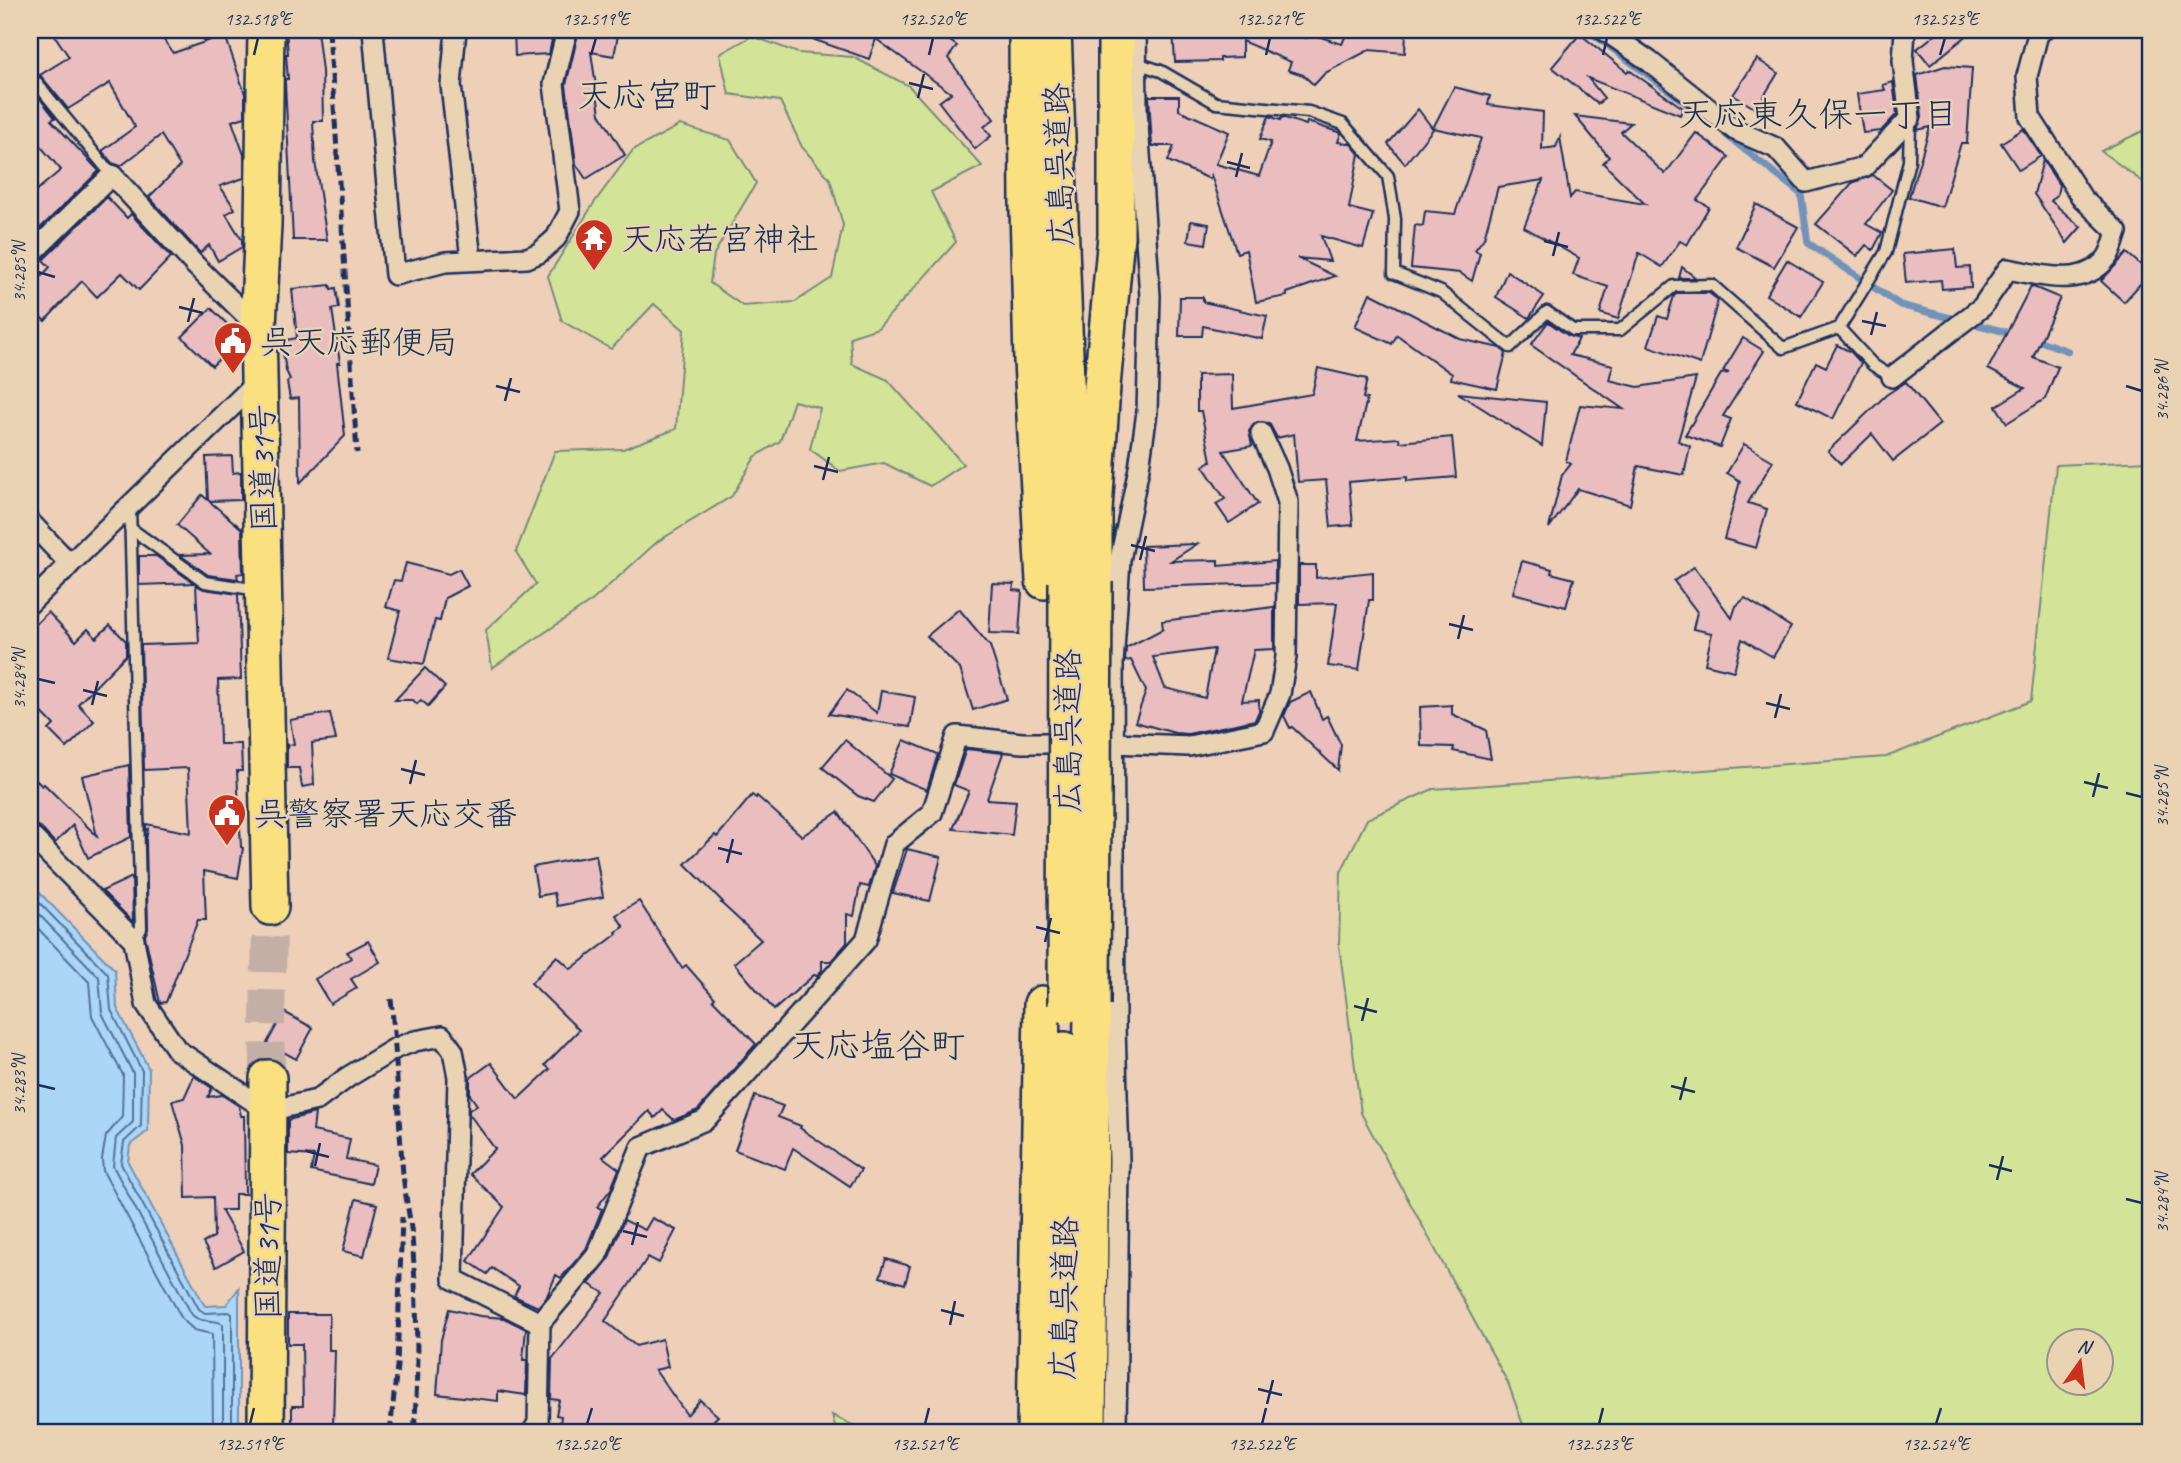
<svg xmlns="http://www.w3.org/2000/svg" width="2181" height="1463" font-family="Caveat,'Klee One',sans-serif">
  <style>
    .green { fill: #d3e498; stroke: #778a7b; stroke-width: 2; fill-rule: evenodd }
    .water { fill: #abd6f6; stroke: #7193b9; stroke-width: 2 }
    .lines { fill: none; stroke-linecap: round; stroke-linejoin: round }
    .shore { stroke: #55729b; stroke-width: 2 }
    .stream { stroke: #7193b9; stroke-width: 7 }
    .building { fill: #eabdbf; stroke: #1b2f5e; stroke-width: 2; fill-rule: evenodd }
    .highway-tunnel { stroke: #c4afa6; stroke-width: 35; stroke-dasharray: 35 18; stroke-linecap: butt }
    .lane-casing { stroke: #1b2f5e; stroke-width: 15 }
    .street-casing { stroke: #1b2f5e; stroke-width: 24 }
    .highway-casing { stroke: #1b2f5e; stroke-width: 40 }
    .lane { stroke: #ead3b3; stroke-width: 10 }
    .street { stroke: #ead3b3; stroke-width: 19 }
    .highway { stroke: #fbe080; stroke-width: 35 }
    .rail { stroke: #1b2f5e; stroke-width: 5; stroke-dasharray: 10 5; stroke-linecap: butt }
    .highway-bridge-casing { stroke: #1b2f5e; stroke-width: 40; stroke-linecap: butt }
    .highway-bridge { stroke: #fbe080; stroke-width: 35 }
    .ticks { fill: none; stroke: #1b2f5e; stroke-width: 2.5 }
    .labels { text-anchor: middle; stroke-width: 5; stroke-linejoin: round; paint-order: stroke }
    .street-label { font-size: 33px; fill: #1b2f5e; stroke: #ead3b3 }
    .poi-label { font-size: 33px; fill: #1b2f5e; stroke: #ead3b3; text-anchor: start }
    .neighbourhood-label { font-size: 35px; fill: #1b2f5e; stroke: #ead3b3 }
    .neatline { fill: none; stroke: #1b2f5e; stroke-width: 2.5 }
    .ticks-label { font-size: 18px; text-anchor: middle; fill: #1b2f5e }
  </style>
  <rect width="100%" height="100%" fill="#eecfb8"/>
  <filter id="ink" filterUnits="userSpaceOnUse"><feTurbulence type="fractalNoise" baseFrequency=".0143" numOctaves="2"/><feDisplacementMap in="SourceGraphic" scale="14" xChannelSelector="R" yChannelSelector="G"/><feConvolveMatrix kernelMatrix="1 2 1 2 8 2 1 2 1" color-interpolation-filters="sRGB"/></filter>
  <g filter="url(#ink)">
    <g class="green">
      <path d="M752,36l46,17 55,4 56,29 73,80 -51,26 25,50 -78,86 -28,9 2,27 36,16 75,84 -33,22 -46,-23 -44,8 -30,-22 10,-41 -26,-7 -14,40 -25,16 -23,39 -75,46 -64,58 -101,68 -6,-38 50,-46 -20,-32 39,-101 68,-2 53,-20 8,-99 -30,-26 -43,45 -49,-28 -14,-45 46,-73 39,-53 47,-25 50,15 26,43 -42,71 -4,29 33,23 52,-4 37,-24 11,-53 -13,-46 -28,-32 -22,-46 -51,-7 -9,-40z"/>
      <path d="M2151,127v61l-50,-37z"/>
      <path d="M2151,461v972h-625l-18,-50 -147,-270 -22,-168 2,-73 26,-53 66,-30 453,-32 145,-56 25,-236zM2058,1340h42v42h-42z"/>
      <path d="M832,1415l36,18h-31z"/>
    </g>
    <path class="water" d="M30,883l85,87 2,38 32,61 -1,62 -18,14 -2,17 77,144 21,-1 13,-17v145h-209z"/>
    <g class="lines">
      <g class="shore">
        <path d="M30,893l78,81 3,36 31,61 -1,55 -17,16 -3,22 78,145 6,4 24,-1 3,2v119"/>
        <path d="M30,905l69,72 3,36 31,60v49l-17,16 -3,28 79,149c10,9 21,3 31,9v109"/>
        <path d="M30,920l59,62 3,34 31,59 -1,42 -16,19 -4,23 1,12 79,148 12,11 18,4 1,99"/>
      </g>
      <g class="stream">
        <path d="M1587,30l111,82"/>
        <path d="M1726,135l75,59 7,49 92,62 114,29"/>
        <path d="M2032,338l36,13"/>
      </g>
    </g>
    <g class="building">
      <path d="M51,30h106l16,23 52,-18 20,59v23l-13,4 12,34v23l-24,8 15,23 -9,5 16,26v7l-24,14 -9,-16 -9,8 -51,-56 31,-31 -19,-31 -40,31 -9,-3 -10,-12 33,-24 -25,-44 -42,26 -28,-34 29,-18z"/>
      <path d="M286,30h31l5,41 1,50h-10l2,40 12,79h-34l-8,-157v-4h3l-2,-25h2z"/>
      <path d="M514,30h40l-5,24 -34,2z"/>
      <path d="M579,30h40l-5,26 -23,-4 9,62 25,41 -39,24 -10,-15 -10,-79z"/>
      <path d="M795,30h139l23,16 -9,12 46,61 -10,8 7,9 -16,13 -36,-47 12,-9 -75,-54 -7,20 -74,-26z"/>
      <path d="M1173,30h114l19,8 2,-5 34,11 6,-14h58l-1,23 -36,-3 -44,23 -11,12 -11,-10 -15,-5 3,-8 -49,-21v16l-22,1v3l-45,1z"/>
      <path d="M1941,30h33l-44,35 -13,-16z"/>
      <path d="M1580,34l47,38 2,-2 54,38 -3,7 -92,-37 16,20 -6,6 -46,-37z"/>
      <path d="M1757,59l21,14 -22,36 -23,-14z"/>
      <path d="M1945,66l27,2 -5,75h-6l-19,64 -33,-10 21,-70 -13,3 5,-13 -5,-42z"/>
      <path d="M1893,82l4,32 -16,17 -18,2 -6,-39 28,-4 -2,-5z"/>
      <path d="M30,86l25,32 -4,2 48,51 -69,67v-42l31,-26 -31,-36z"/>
      <path d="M1454,87l36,9 -2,9 55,7 -1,37 14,-2 4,-10 10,61 5,-6 70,12 -42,-41 6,-6 -34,-41 56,7 -10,9 44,42 31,-41 33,24 -32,43 12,7 -22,38 -7,-4 -18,26 -23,-14 -21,66 -18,-6 8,-26 -35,-12 6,-17 -55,-31 19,-47 -45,7 -14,51 -9,12 5,3 -8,28 -12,-8 -49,-5 4,-43 8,1 2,-15 30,3 26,-76 -48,-10z"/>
      <path d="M1149,96h30v14l50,22 -13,32 43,12 12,-34 -11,-3 9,-23 11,4 2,-3 24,8 1,-3 34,11 -3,9 13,2 8,10 -10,54 24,6 -10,34 -42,-12 9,25 -33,-3 38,18 -48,17v3l-31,6 -10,-52 -9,3 -26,-78 -1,4 -42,-18 6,-15h-22z"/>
      <path d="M1418,109l15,20 -28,35 -17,-20z"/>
      <path d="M2023,129l18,27 -22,14 -18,-27z"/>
      <path d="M2043,160l16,25 -2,10 -6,6 30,26 -14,16 -33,-49z"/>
      <path d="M1873,175l19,15 -26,34 16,9 -9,17 -7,-5 -9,11 -41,-32 36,-41z"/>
      <path d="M107,197l20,21 4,-4 40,43 -32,33 -17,-17 -25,24 -15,-16 -37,40 -15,-13v-19l20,-22 -7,-7z"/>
      <path d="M1756,204l42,23 -24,40 -38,-20z"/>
      <path d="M1191,221l18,3 -3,20 -18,-3z"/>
      <path d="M1955,249l2,19 13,-1 1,20 -29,2 -1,-9 -35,3 -3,-29z"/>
      <path d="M2127,253l23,20 -26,29 -23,-21z"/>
      <path d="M1787,260l36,22 -22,35 -35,-22z"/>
      <path d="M1682,267l14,11h-17z"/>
      <path d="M1507,271l37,25 -15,22 -33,-21z"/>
      <path d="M330,285l1,4 5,-1 3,20 -7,1 8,54h-3l8,73 -45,47 -1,-85 -9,1 -3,-17 3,-3 -4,-8 -5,-30 16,-3 -5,-49z"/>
      <path d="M2031,286l29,12 -27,59 25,10 -13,32 -38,24 -11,-17 29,-18 -37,-19z"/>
      <path d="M1370,293l90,46 40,9 6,5 -9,36 -46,-10 1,-5 -55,-39 -5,9 -37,-17z"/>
      <path d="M1677,293h32l9,7 -18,64 -52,-18 10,-30 9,3 7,-23z"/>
      <path d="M1180,297h23v5l64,14 -5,23 -59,-13 -1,10h-23z"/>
      <path d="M211,308l27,27v5l-26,26 -30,-29z"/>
      <path d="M1548,322l21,14 10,3 -9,16 43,10 -4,15 29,7 58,-9 -18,63 12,5 -6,29 -46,-9 -8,39 -52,-16 -29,39 13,-53 9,-11 -5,-3 14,-56 43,4 -92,-64z"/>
      <path d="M1743,338l21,13 -41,65 8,3 -11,28 -35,-12 36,-61 8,-1 -6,-2z"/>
      <path d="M1837,345l14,7 10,11 -28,56 -36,-18 19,-39 10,5z"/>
      <path d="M1318,368l49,11 -4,19 4,1 -10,42 42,-3 1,4 52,-5 4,40 -49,4v-4l-58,5 4,43 -22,2 -5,-47 -28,2 -4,-48 -17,4 -8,-15 -12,-1 -8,9 3,15 -29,5 35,53 -29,19 -13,-19 9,-5 -22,-33 8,-5 -10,-50h-4v-36l35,-1 1,34 79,-14z"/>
      <path d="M1906,382l34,42 -47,37 -21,-27 -31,30 -13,-13 58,-56z"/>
      <path d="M1458,393l88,9 -4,44z"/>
      <path d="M1744,444l29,17 -25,42 19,6 -11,39 -32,-9 16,-58 -13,-8z"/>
      <path d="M232,456l1,17 8,-1v28l-32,1 33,28 1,44 -6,1 1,5 -30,-4 -28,-20 30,-1 -33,-29 25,-30 6,5 -2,-43z"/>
      <path d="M1197,544l-26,17 47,-1v6l57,-5v22l-131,4 -1,-41z"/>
      <path d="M139,556h17l38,27 -55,2z"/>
      <path d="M1522,561l30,8 -1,4 23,6 -8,28 -53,-14z"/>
      <path d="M406,563l43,11 10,-5 9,17 -23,12 -5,23 -5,-1 -11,44 -36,-6 12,-47 -14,-4 8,-27 7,1z"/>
      <path d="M1299,565h17v13l57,-6v28h-4l-10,70 -31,-4 9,-63 -38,1z"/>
      <path d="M1694,567l38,51 4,-12 9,-8 46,29 -18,30 -31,-18 -8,32 -29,-7 7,-31 -19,-4 4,-17 -23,-31z"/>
      <path d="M992,583l22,1 -1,6 9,1 -3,43 -30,-1z"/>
      <path d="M196,585l8,4 34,5 3,85 -23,1 2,64h21l1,27h-5l4,76 2,1 -5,30 -34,-7 2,49h-8l-32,82 -6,1 -15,-67 3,-8 -2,-88 2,-11 -2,1v-6l45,9 -3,-65 -44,2 -3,-125 58,-2z"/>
      <path d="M1274,607v42l-20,1 -12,51 17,-1v11l-4,9 -67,14 -13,-1 -40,-11 11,-31 -15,-31 -6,1 1,-13 37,-19 -1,-8zM1214,649l-9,49 -40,-10 -12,-31z"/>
      <path d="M959,609l31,37 17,53 -34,11 -13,-41 -33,-33z"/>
      <path d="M48,612l28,29 12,-12 8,9 14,-13 16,16v14l-48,49 16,17 -27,27 -18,-18 5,-5 -24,-25v-70z"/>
      <path d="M425,668l20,19 -17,19 -7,-6 -4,4 -4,-4h-18z"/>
      <path d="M847,690l30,23 4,-22 34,6 -5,30 -81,-13z"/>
      <path d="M1311,692l11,27 5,-3 14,29 -3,25 -46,-43 -2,1 -6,-12 6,-14z"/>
      <path d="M1452,705v9l34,16 5,29 -38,-8 1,-4 -33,-1 -1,-39z"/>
      <path d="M330,713l6,27 -24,3 2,42 -12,2 -3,-19h-12v-23l7,-1 -4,-24z"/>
      <path d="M845,740l47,39 -18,23 -16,-6 -36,-29z"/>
      <path d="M904,740l34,14 -11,36 -38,-16z"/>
      <path d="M966,749l37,4 -16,46 29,2 -4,34 -59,-6 16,-38 -15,-6z"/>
      <path d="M129,765l2,72 -43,21 -15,-33 -18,18 -16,-17 -9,-3v-49l12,12 2,-2 53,52 -15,-60z"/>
      <path d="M752,795l4,3 1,-2 45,40 36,-24 37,54 -6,21 -9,-2 -6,31 -7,-2v29l-16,18h-9v9l-5,6 -3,-1 -40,35 -40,-47 27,-23 -40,-37 2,-1 -38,-38 30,-29 2,2z"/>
      <path d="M907,849l34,8 -11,44 -37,-8z"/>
      <path d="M596,855l7,42 -46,9 -3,-13 -16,3 -5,-29z"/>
      <path d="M132,877l1,45 -31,-31z"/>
      <path d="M639,901l43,67 4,-3 29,33 -2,2 43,44 -58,66 -24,10 -11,-10 -8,8 -6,-7 -46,46 16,12 -8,20 -14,18 5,2 -16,40 -25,29 -5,-3 -9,21 -9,11 -24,-11 5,-10 -27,-18 -5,6 -19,-13 36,-54 -34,-33 25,-25 -26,-35v-4l8,-5 -7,-10v-17l21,-15 27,36 32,-30 -5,-4 34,-35 -48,-47 26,-27 14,13 46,-35 -1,-2 8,-5 -8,-12z"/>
      <path d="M368,941l12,21 -29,17 6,9 -27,16 -15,-25 36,-21 -4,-6z"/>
      <path d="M284,1012l29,16 -17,31 -29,-16z"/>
      <path d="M194,1076l18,12 -4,9 14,-2 17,11 2,10h3l1,78h-10v16h-14l23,41 -28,16 -13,-24 11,-6 -1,-40 -27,1 -1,-53 -13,-44 12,-3z"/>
      <path d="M755,1096l28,10 -5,11 23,9 -1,2 61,42 -11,16 -57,-38 -8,21 -50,-19z"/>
      <path d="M315,1113l-2,18 37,8 -4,20 29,6 -4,19 -60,-13 3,-15 -26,-2v-34z"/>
      <path d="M356,1199l21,5 -13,52 -21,-5z"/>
      <path d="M652,1218l24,12 -17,33 -11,-6 -43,64 31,25 26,-7 6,28 -13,3 32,45 13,-15 18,16 -17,17h-142l2,-17 -5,-1 3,-15 -8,-1 1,-40 52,-66 -15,-9 19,-24 16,-40 21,10z"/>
      <path d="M886,1259l24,7 -5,18 -25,-7z"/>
      <path d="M449,1309l31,7 24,2 22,11 -3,31h4l-1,35 -28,-4v10l-61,-7 4,-54z"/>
      <path d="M288,1314h41v36h6l-2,76 -41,-1v-19h11l-1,-62h-14z"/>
    </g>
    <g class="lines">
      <path class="highway-tunnel" d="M268,1078l-1,-35 3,-136"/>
      <defs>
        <g id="lane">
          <path d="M206,30l1,4"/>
          <path d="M1136,63l25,8 55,32 93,9 34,12 45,52 7,43 -1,54 47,19 69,55 37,-35 26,18h47l54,-44 38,-1 71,63 56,-20 34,37 19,12"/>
          <path d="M30,75l82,100"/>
          <path d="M1839,328l47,-76 23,-91 1,-39"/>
          <path d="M130,506l11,422 -7,12"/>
          <path d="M130,528l75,54 54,8"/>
        </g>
        <g id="street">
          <path d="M373,30l22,245 50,-13 82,-4 12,-5 17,-15 14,-27 -16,-127 13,-54"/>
          <path d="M456,30l-5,55 20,174"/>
          <path d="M1604,30l45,31 86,69 41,18 30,34 58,-15 46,-49 -7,-57 2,-31"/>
          <path d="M30,255l82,-80 83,90 63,62"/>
          <path d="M1892,377l90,-70 26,-38c32,6 75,20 99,-11 5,-7 7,-18 10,-26l-35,-34 -52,-81 -3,-41 11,-42 5,-4"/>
          <path d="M30,522l40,42 -8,9"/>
          <path d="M30,603l230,-224"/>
          <path d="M30,835l104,105 12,64 31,46 91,61 49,-11 31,-23 48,-29 19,-7 27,-5 11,15 5,26 -5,202 87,44"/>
          <path d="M532,1433l6,-10 2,-100 57,-68 44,-108 64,-27 161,-180 28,-96 38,-31 25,-77 65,7h91l76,3 75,-15 16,-37 6,-37 2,-155 -11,-34 -16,-35"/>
          <path d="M1116,1433l3,-273 -4,-133 -2,-363 7,-104 19,-92 8,-56 3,-116 -13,-185 -1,-81"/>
        </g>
        <g id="highway">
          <path d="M266,30l-3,194 -5,103 12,580"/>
          <path d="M1027,30l1,178 4,153 12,220"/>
          <path d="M1053,30l14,378v174"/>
          <path d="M1094,582v-72l8,-124 14,-150v-206"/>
          <path d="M266,1433l2,-355"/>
          <path d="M1035,1433l7,-429"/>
          <path d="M1062,1433l3,-383"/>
          <path d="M1088,1433l4,-428"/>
        </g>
      </defs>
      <use href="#lane" class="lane-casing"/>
      <use href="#street" class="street-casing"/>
      <use href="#highway" class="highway-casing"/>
      <use href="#lane" class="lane"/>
      <use href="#street" class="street"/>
      <use href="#highway" class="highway"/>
      <g class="rail">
        <path d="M329,30l28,423"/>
        <path d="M391,999c6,58 7,116 12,175 2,21 7,42 9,63 5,65 7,131 2,196"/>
        <path d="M390,1433l7,-67 5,-149"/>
      </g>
      <defs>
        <g id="highway-bridge">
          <path d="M1066,1005l1,-423"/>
          <path d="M1092,1005l2,-423"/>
        </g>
      </defs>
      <use href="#highway-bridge" class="highway-bridge-casing"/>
      <use href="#highway-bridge" class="highway-bridge"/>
    </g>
  </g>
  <path class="ticks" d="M254,55l4,-17M591,55l5,-17M929,55l4,-17M1266,55l4,-17M1603,55l4,-17M1940,55l5,-17M909,83l24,6M918,98l6,-24M1227,162l23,6M1236,177l6,-24M1544,241l24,6M1553,256l6,-24M38,272l17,5M179,307l24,6M1862,321l24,5M188,322l6,-24M1871,335l6,-23M496,386l24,6M2126,386l16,5M505,401l6,-23M814,466l24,6M823,480l6,-23M1131,545l24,6M1140,560l6,-24M1449,624l24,6M1458,639l6,-24M38,679l17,4M83,690l24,6M1766,703l24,6M92,705l6,-24M1775,718l6,-24M401,769l24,6M2084,782l24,6M410,784l6,-24M2126,793l16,4M2093,797l6,-24M718,848l24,6M727,863l6,-24M1036,927l24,6M1045,942l6,-24M1354,1006l23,6M1362,1021l6,-23M38,1085l17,4M1671,1086l24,6M1680,1100l6,-23M306,1151l23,6M1989,1165l23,6M315,1166l5,-23M1997,1180l6,-24M2126,1199l16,4M623,1231l24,6M632,1245l6,-23M941,1310l23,6M950,1325l5,-24M1258,1389l24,6M1267,1404l6,-24M250,1424l4,-16M587,1424l5,-16M925,1424l4,-16M1262,1424l4,-16M1599,1424l4,-16M1936,1424l5,-16"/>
  <defs>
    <symbol id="temple-pin" viewBox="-11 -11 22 30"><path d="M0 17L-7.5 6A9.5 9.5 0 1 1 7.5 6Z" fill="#c8321e" stroke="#ead3b3"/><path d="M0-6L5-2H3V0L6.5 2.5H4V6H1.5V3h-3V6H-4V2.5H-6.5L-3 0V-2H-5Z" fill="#fff"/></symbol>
    <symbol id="civic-pin" viewBox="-11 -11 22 30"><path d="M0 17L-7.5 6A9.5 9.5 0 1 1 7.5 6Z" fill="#c8321e" stroke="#ead3b3"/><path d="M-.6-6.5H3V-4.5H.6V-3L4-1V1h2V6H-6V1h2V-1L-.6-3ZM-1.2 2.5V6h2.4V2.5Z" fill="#fff"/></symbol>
  </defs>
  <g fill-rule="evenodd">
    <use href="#temple-pin" x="572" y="216" width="44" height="60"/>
    <use href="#civic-pin" x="211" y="319" width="44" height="60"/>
    <use href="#civic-pin" x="205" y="791" width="44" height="60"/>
  </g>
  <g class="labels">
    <g class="street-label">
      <text transform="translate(1058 165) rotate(-92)" y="12">広島呉道路</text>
      <text transform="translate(262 468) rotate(-91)" y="12">国道31号</text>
      <text transform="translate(1067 731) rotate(-90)" y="12">広島呉道路</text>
      <text transform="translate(267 1256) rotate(-90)" y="12">国道31号</text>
      <text transform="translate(1063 1298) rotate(-89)" y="12">広島呉道路</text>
    </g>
    <g class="poi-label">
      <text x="621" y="250">天応若宮神社</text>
      <text x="260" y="353">呉天応郵便局</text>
      <text x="254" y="825">呉警察署天応交番</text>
    </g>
    <g class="neighbourhood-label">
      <text x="647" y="107">天応宮町</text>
      <text x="1818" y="126">天応東久保一丁目</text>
      <text x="878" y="1057">天応塩谷町</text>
    </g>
  </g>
  <rect width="2181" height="1463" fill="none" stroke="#ead3b3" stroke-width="77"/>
  <g transform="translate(2080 1362) rotate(14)"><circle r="33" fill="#ead3b3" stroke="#979191" stroke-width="2"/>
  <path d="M0-5L12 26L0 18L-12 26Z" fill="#c8321e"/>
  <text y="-10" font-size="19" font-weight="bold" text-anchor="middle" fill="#1b2f5e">N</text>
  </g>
  <rect x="38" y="38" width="2104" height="1386" class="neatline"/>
  <g class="ticks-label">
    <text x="258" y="25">132.518°E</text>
    <text x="596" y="25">132.519°E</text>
    <text x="933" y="25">132.520°E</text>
    <text x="1270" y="25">132.521°E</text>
    <text x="1607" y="25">132.522°E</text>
    <text x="1945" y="25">132.523°E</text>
    <text transform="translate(19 272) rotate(-90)" y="6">34.285°N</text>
    <text transform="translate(2162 391) rotate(-90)" y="6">34.286°N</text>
    <text transform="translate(19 679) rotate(-90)" y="6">34.284°N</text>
    <text transform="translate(2162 797) rotate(-90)" y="6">34.285°N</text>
    <text transform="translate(19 1085) rotate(-90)" y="6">34.283°N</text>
    <text transform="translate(2162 1203) rotate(-90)" y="6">34.284°N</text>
    <text x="250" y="1450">132.519°E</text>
    <text x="587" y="1450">132.520°E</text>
    <text x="925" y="1450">132.521°E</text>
    <text x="1262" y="1450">132.522°E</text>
    <text x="1599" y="1450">132.523°E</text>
    <text x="1936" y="1450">132.524°E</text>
  </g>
</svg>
